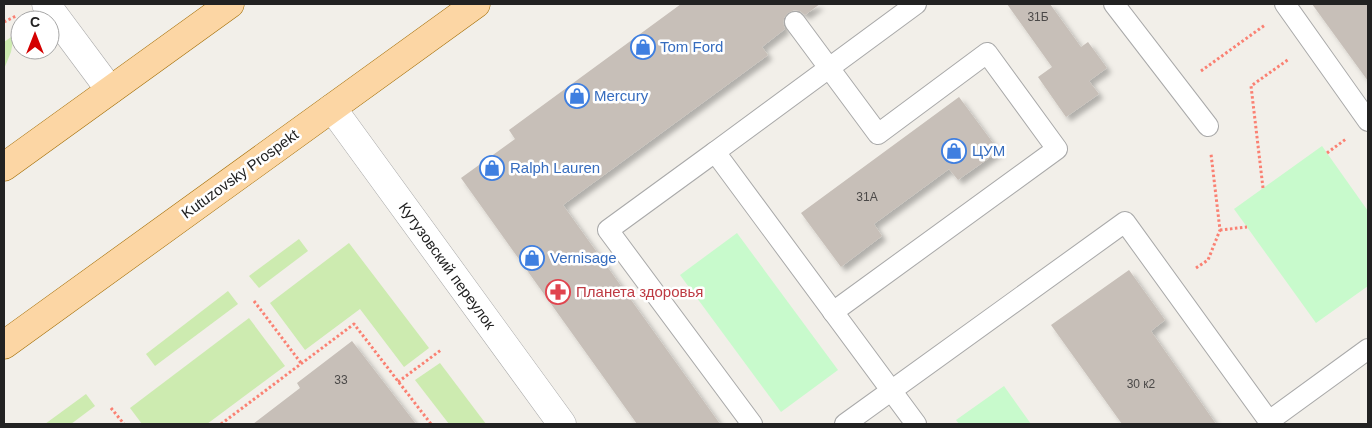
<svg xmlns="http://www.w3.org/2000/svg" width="1372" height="428" font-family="Arial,sans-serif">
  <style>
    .grass { fill: #cdebb0 }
    .park { fill: #c8facc }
    .building { fill: #c7bfb8; filter: url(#shadow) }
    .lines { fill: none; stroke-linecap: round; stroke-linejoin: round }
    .service-casing { stroke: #a9a9a9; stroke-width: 22 }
    .minor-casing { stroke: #a9a9a9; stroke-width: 29 }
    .primary-casing { stroke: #a06b00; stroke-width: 29 }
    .path { stroke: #fa8072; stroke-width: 3; stroke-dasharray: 2.5 2.5; stroke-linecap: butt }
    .service { stroke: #fff; stroke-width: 20 }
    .minor { stroke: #fff; stroke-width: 28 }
    .primary { stroke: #fcd6a4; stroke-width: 28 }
    .labels { text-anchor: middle; stroke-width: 5; stroke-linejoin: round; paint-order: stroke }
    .number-label { font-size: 12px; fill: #4b4948 }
    .shop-label { font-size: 15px; fill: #366cbe; stroke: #fff; text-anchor: start }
    .street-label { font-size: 15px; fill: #222; stroke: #fff }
    .health-label { font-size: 15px; fill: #be3a42; stroke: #fff; text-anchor: start }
  </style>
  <defs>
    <filter id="shadow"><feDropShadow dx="4.5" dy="4.5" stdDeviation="2.5" flood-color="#0004"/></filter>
  </defs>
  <rect width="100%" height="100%" fill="#f2efe9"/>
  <g class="grass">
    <path d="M14,35l-3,17 -7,17v-27z"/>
    <path d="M299,239l9,12 -49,37 -10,-12z"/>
    <path d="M349,243l80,105 -25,19 -44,-58 -55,41 -35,-47z"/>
    <path d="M228,291l10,13 -83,62 -9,-12z"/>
    <path d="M249,318l36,48 -78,58h-65l-12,-16z"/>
    <path d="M440,363l46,61h-37l-34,-44z"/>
    <path d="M86,394l9,12 -24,18h-26z"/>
  </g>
  <g class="park">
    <path d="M1322,146l46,65v75l-52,37 -82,-114z"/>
    <path d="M737,233l101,137 -57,42 -101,-137z"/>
    <path d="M1004,386l27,38h-72l-3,-4z"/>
  </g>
  <g class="building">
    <path d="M681,4h139l-15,11 -5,-4 -6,-1 -6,3 -4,5 -1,5 2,6 -23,18 6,8 -205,150 157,219h-83l-176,-246 54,-39 -6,-9z"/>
    <path d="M1007,4h43l31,43 7,-5 19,26 -18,13 10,13 -33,23 -28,-40 14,-10z"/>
    <path d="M1312,4h56v77z"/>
    <path d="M959,97l40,54 -41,29 -9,-11 -75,55 8,12 -41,31 -40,-54z"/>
    <path d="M1129,270l36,50 -14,11 65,93h-94l-71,-99z"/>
    <path d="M352,341l64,83h-163l47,-36 -3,-5z"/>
  </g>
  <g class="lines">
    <defs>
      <g id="service">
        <path d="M1114,4l94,122"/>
        <path d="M1285,4l83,117"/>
        <path d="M795,22l83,112 109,-81 70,96 -224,163"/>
        <path d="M715,152l-107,78 144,194"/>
        <path d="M1269,421l99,-72"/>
        <path d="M845,424l280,-202 146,202"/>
        <path d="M916,424l-201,-272 201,-148"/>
      </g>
      <g id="minor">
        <path d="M46,4l64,86"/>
        <path d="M332,108l230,316"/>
      </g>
      <g id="primary">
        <path d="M4,167l226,-163"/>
        <path d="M4,345l472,-341"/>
      </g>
    </defs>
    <use href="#service" class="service-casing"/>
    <use href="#minor" class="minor-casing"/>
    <use href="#primary" class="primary-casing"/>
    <g class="path">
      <path d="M4,22l12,-6"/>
      <path d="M1201,71l64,-46"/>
      <path d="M1327,153l19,-14"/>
      <path d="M1263,188l-12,-102 38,-27"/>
      <path d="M1220,230l27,-3"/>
      <path d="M1196,268l12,-8 12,-30 -9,-76"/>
      <path d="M254,301l47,62"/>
      <path d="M398,382l43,-32"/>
      <path d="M111,408l13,16"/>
      <path d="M221,424l133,-100 77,100"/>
    </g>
    <use href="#service" class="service"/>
    <use href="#minor" class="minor"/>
    <use href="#primary" class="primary"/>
  </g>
  <defs>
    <symbol id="shop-ring" viewBox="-11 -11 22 22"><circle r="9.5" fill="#fff" stroke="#3f7fe0" stroke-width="1.5"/><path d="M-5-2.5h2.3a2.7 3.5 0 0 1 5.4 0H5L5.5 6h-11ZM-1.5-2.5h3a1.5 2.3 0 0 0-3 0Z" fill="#3f7fe0"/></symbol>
    <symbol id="pharmacy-ring" viewBox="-11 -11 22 22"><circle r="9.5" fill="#fff" stroke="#e0444e" stroke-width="1.5"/><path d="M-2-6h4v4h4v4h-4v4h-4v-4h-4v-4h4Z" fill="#e0444e"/></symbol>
  </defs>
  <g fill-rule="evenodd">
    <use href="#shop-ring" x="629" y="33" width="28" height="28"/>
    <use href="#shop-ring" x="563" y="82" width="28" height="28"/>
    <use href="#shop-ring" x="940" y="137" width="28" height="28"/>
    <use href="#shop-ring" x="478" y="154" width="28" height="28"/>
    <use href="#shop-ring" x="518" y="244" width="28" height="28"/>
    <use href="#pharmacy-ring" x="544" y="278" width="28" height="28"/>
  </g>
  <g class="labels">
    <g class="number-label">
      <text x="1038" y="21">31Б</text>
      <text x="867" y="201">31А</text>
      <text x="341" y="384">33</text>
      <text x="1141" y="388">30 к2</text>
    </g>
    <g class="shop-label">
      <text x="660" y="52">Tom Ford</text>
      <text x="594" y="101">Mercury</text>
      <text x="972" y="156">ЦУМ</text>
      <text x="510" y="173">Ralph Lauren</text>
      <text x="550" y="263">Vernisage</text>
    </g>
    <g class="street-label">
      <text transform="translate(240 174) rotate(-36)" y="5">Kutuzovsky Prospekt</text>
      <text transform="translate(447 266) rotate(54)" y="5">Кутузовский переулок</text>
    </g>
    <g class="health-label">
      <text x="576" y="297">Планета здоровья</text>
    </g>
  </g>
  <rect width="1372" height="428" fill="none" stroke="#222222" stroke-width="10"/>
  <g transform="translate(35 35)"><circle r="24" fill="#ffffff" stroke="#a7a7a7"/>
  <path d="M0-4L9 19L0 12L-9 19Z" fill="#d40000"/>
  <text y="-8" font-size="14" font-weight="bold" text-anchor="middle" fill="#222222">С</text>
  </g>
</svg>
